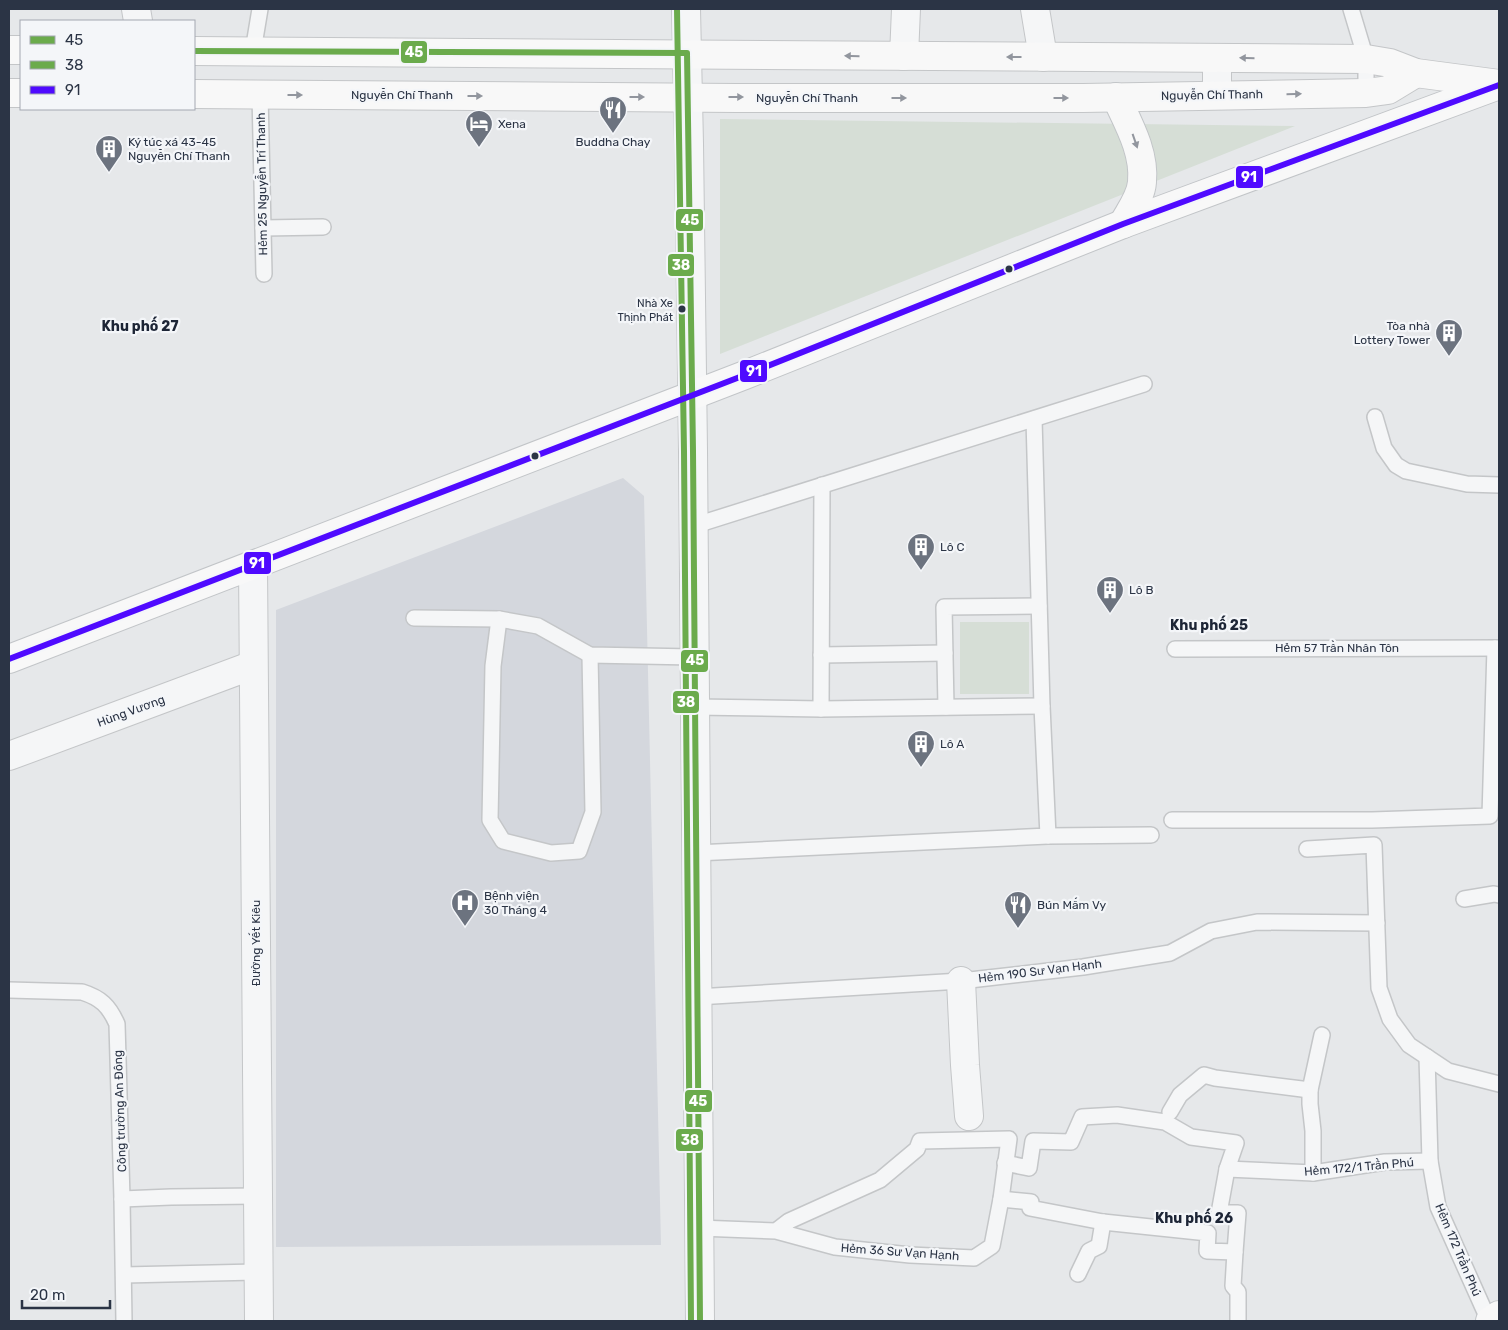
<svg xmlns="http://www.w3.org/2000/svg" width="1508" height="1330" font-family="Rubik,sans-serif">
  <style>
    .built { fill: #d4d7dd }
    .green { fill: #d6ded6 }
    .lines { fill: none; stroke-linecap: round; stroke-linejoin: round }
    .service-casing { stroke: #c4c6c8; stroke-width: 18 }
    .minor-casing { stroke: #c4c6c8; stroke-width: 30 }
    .tertiary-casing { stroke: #c4c6c8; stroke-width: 30 }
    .secondary-casing { stroke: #c4c6c8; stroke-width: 30 }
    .primary-casing { stroke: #c2c5c8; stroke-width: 30 }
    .service { stroke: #f5f6f7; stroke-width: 15 }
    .minor { stroke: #f5f6f7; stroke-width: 28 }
    .tertiary { stroke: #f5f6f7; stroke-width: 28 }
    .secondary { stroke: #f8f8f8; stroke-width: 28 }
    .primary { stroke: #f8f8f8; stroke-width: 28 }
    .bus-1-casing { stroke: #f4f6f9; stroke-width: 10 }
    .bus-2-casing { stroke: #f4f6f9; stroke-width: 10 }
    .bus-3-casing { stroke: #f4f6f9; stroke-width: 10 }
    .bus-1 { stroke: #6bab4c; stroke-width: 6 }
    .bus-2 { stroke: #6bab4c; stroke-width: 6 }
    .bus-3 { stroke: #4f0aff; stroke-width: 6 }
    .oneway { fill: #92969e }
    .bus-dot { fill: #2b3445; stroke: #f4f6f9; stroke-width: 2 }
    .labels { text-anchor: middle; stroke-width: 4.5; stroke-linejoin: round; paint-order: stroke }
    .bus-label { font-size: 11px; fill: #2b3445; stroke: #f4f6f9; text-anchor: end }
    .street-label { font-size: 12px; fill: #2b3445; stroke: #f4f6f9 }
    .poi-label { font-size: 12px; fill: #2b3445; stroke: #f4f6f9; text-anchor: start }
    .neighbourhood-label { font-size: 14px; font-weight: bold; fill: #1d2536; stroke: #f4f6f9 }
    .line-badge { stroke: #f4f6f9; stroke-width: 2 }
    .badge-label { font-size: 14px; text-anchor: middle; font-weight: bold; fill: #fff }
  </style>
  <rect width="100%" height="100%" fill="#e6e8ea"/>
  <path class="built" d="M623,478l21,18 17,749 -385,2v-637z"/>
  <g class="green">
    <path d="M720,119l575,7 -575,228z"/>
    <rect x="960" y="622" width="69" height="72"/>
  </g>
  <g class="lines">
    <defs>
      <g id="service">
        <path d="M1351,9l15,50v34"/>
        <path d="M253,51l7,-42"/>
        <path d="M260,94l4,180"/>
        <path d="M263,228l60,-1"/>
        <path d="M1375,417l9,31 12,17 10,6 61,13 32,1"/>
        <path d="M693,526l451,-142"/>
        <path d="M414,618l85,1 39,7 52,29 103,2"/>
        <path d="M499,619l-6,47 -3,154 13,21 48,12 28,-2 14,-39 -3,-157"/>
        <path d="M1175,649l324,-1"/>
        <path d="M821,655l124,-2"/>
        <path d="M695,707l126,2 221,-3"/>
        <path d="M946,707l-2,-100 95,-1"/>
        <path d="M821,709l1,-224"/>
        <path d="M1172,820h200l118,-4 5,-168"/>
        <path d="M1048,836l103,-1"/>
        <path d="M1307,849l67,-4 5,143 11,31 19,26 39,26 51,13"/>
        <path d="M696,853l352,-17 -6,-130 -8,-287"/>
        <path d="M1464,899l30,-5 5,1"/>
        <path d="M9,990l73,2c19,6 27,14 35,32l5,175 2,122"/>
        <path d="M697,997l264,-16 122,-14 87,-14 41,-22 46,-9 120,1"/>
        <path d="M1427,1057l3,104 8,46 51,114"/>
        <path d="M1310,1090v14l3,27v42"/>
        <path d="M1170,1112l10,-17 24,-20 11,3 95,12 12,-55"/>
        <path d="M1005,1163l24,5 4,-27 38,1 11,-25 35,-2 48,7 26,15 45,6 -9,26 -8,44h19l-3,39"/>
        <path d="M1227,1169l86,4 72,-11 45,-1"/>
        <path d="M122,1199l49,-2 87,-1"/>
        <path d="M1001,1199l30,3 -1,6 73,14 105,11 -1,18 28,1 -2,34 5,6v29"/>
        <path d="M699,1228l77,3 59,16 75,8 64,3 18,-12 9,-47 8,-60 -89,2 -3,8 -37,31 -91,41 -13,10"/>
        <path d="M1078,1274l11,-23 10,-5 4,-24"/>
        <path d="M124,1275l134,-3"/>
      </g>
      <g id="minor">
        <path d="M136,9l2,12"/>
        <path d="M1035,9l8,48"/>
        <path d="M904,56l2,-47"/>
        <path d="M253,565l6,756"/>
        <path d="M9,756l244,-91"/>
        <path d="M961,981l4,84 4,51"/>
      </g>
      <g id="tertiary">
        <path d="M686,9l3,135 4,307 7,870"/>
        <path d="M1217,95v-37"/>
      </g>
      <g id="secondary">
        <path d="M9,50h12"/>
        <path d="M194,51l1172,8 24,4 26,10 83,11"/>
        <path d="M9,93h12"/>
        <path d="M194,94l542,4h347l283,-5 22,-3 28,-17"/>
      </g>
      <g id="primary">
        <path d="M1116,97c12,26 29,55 26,85 -1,15 -12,29 -19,42"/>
        <path d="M9,659l736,-284 378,-151 376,-139"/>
        <path d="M1490,1321l9,-6"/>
      </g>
    </defs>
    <use href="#service" class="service-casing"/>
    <use href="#minor" class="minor-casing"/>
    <use href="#tertiary" class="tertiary-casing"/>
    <use href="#secondary" class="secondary-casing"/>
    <use href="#primary" class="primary-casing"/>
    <use href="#service" class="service"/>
    <use href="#minor" class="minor"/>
    <use href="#tertiary" class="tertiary"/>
    <use href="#secondary" class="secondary"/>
    <use href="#primary" class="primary"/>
    <defs>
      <path id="bus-1" d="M194,51l493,2 6,398 7,870"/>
      <path id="bus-2" d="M677,9l7,442 7,870"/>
      <path id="bus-3" d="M9,659l736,-284 378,-151 376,-139"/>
    </defs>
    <use href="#bus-1" class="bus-1-casing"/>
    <use href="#bus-2" class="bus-2-casing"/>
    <use href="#bus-3" class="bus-3-casing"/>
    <use href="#bus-1" class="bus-1"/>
    <use href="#bus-2" class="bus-2"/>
    <use href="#bus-3" class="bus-3"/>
  </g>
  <defs><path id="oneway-solid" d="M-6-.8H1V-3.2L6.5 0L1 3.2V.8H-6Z" transform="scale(1.25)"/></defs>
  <g class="oneway">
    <use href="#oneway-solid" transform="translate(852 56) rotate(-179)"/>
    <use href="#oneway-solid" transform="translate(1014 57) rotate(-180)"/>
    <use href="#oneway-solid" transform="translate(1247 58) rotate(-179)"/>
    <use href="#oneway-solid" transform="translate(1294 94) rotate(-1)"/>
    <use href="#oneway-solid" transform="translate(295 95)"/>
    <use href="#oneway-solid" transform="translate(475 96)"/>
    <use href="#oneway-solid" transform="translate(637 97)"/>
    <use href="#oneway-solid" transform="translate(736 97)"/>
    <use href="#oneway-solid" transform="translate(899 98)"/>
    <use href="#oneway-solid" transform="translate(1061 98)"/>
    <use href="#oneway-solid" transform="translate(1135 141) rotate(71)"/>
  </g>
  <defs>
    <symbol id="restaurant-pin" viewBox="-11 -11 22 30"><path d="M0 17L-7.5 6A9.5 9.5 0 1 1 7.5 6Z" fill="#6c737f" stroke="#f4f6f9"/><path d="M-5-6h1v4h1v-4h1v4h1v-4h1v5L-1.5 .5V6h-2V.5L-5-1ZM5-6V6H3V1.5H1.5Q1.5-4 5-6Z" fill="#fff"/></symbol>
    <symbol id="hotel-pin" viewBox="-11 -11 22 30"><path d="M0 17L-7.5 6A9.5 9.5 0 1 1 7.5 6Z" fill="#6c737f" stroke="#f4f6f9"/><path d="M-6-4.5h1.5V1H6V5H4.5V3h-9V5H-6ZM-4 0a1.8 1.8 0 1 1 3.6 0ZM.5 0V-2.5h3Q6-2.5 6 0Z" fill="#fff"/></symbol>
    <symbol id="building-pin" viewBox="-11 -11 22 30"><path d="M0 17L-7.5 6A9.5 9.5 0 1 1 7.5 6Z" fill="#6c737f" stroke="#f4f6f9"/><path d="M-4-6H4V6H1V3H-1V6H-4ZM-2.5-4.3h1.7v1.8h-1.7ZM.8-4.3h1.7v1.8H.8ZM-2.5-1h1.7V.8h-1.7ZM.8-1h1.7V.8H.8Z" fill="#fff"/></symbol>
    <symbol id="hospital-pin" viewBox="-11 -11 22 30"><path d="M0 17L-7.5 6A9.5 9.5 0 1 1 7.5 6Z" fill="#6c737f" stroke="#f4f6f9"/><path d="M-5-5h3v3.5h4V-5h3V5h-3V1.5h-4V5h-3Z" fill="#fff"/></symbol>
  </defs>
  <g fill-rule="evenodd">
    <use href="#restaurant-pin" x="597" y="94" width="32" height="43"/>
    <use href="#hotel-pin" x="463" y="108" width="32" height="43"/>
    <use href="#building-pin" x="93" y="133" width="32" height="43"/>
    <use href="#building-pin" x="1433" y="317" width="32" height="43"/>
    <use href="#building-pin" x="905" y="531" width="32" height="43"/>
    <use href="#building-pin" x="1094" y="574" width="32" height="43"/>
    <use href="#building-pin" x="905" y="728" width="32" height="43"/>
    <use href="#hospital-pin" x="449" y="887" width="32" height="43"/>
    <use href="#restaurant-pin" x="1002" y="889" width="32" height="43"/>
  </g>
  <g class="bus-dot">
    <circle cx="1009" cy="269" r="4.5"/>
    <circle cx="682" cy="309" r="4.5"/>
    <circle cx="535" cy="456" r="4.5"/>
  </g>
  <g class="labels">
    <g class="bus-label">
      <text x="673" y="307">Nhà Xe<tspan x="673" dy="14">Thịnh Phát</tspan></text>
    </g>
    <g class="street-label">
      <text x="402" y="99">Nguyễn Chí Thanh</text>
      <text transform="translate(1212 95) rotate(-1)" y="4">Nguyễn Chí Thanh</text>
      <text x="807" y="102">Nguyễn Chí Thanh</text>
      <text transform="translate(262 184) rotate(-91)" y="4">Hẻm 25 Nguyễn Trí Thanh</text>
      <text x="1337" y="652">Hẻm 57 Trần Nhân Tôn</text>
      <text transform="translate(131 711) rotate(-20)" y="4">Hùng Vương</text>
      <text transform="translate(256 943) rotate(-90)" y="4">Đường Yết Kiêu</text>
      <text transform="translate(1040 971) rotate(-7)" y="4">Hẻm 190 Sư Vạn Hạnh</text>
      <text transform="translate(120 1111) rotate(-92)" y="4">Công trường An Đông</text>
      <text transform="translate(1359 1167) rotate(-5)" y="4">Hẻm 172/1 Trần Phú</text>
      <text transform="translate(1458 1250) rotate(67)" y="4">Hẻm 172 Trần Phú</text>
      <text transform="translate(900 1252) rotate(4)" y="4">Hẻm 36 Sư Vạn Hạnh</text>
    </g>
    <g class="poi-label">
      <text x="498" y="128">Xena</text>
      <text x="128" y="146">Ký túc xá 43-45<tspan x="128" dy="14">Nguyễn Chí Thanh</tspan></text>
      <text x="613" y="146" text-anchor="middle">Buddha Chay</text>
      <text x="1430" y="330" text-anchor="end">Tòa nhà<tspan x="1430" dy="14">Lottery Tower</tspan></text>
      <text x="940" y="551">Lô C</text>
      <text x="1129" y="594">Lô B</text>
      <text x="940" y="748">Lô A</text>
      <text x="484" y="900">Bệnh viện<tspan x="484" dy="14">30 Tháng 4</tspan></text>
      <text x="1037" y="909">Bún Mắm Vy</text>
    </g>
    <g class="neighbourhood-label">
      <text x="140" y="331">Khu phố 27</text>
      <text x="1209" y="630">Khu phố 25</text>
      <text x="1194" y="1223">Khu phố 26</text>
    </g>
  </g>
  <g class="line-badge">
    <rect x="400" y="40" width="28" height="24" rx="5" fill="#6bab4c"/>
    <rect x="1235" y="165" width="29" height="24" rx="5" fill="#4f0aff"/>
    <rect x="675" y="208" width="29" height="24" rx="5" fill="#6bab4c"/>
    <rect x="667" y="253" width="28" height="24" rx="5" fill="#6bab4c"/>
    <rect x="739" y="359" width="29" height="24" rx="5" fill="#4f0aff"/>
    <rect x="243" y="551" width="29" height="24" rx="5" fill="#4f0aff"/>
    <rect x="680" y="649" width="29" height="24" rx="5" fill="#6bab4c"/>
    <rect x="672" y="690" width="28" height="24" rx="5" fill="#6bab4c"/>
    <rect x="684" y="1089" width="29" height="24" rx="5" fill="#6bab4c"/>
    <rect x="675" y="1128" width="29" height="24" rx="5" fill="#6bab4c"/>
  </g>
  <g class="badge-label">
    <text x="414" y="57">45</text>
    <text x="1249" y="182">91</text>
    <text x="690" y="225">45</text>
    <text x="681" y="270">38</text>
    <text x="754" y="376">91</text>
    <text x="257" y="568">91</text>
    <text x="695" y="665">45</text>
    <text x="686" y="707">38</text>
    <text x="698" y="1106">45</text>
    <text x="690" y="1145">38</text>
  </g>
  <rect width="1508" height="1330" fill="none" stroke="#2b3445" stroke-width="20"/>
  <rect x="20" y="20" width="175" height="90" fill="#f4f6f9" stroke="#a4a8b1"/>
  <rect x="30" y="36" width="25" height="8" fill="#6bab4c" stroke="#a4a8b1"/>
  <text x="65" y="45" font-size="15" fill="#2b3445">45</text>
  <rect x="30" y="61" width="25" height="8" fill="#6bab4c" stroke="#a4a8b1"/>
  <text x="65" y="70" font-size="15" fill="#2b3445">38</text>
  <rect x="30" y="86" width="25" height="8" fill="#4f0aff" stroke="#a4a8b1"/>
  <text x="65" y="95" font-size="15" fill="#2b3445">91</text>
  <path d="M22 1300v8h88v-8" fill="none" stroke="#2b3445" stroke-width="2.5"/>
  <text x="30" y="1300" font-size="15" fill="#2b3445" stroke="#f4f6f9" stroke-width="4" paint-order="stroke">20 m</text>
</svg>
